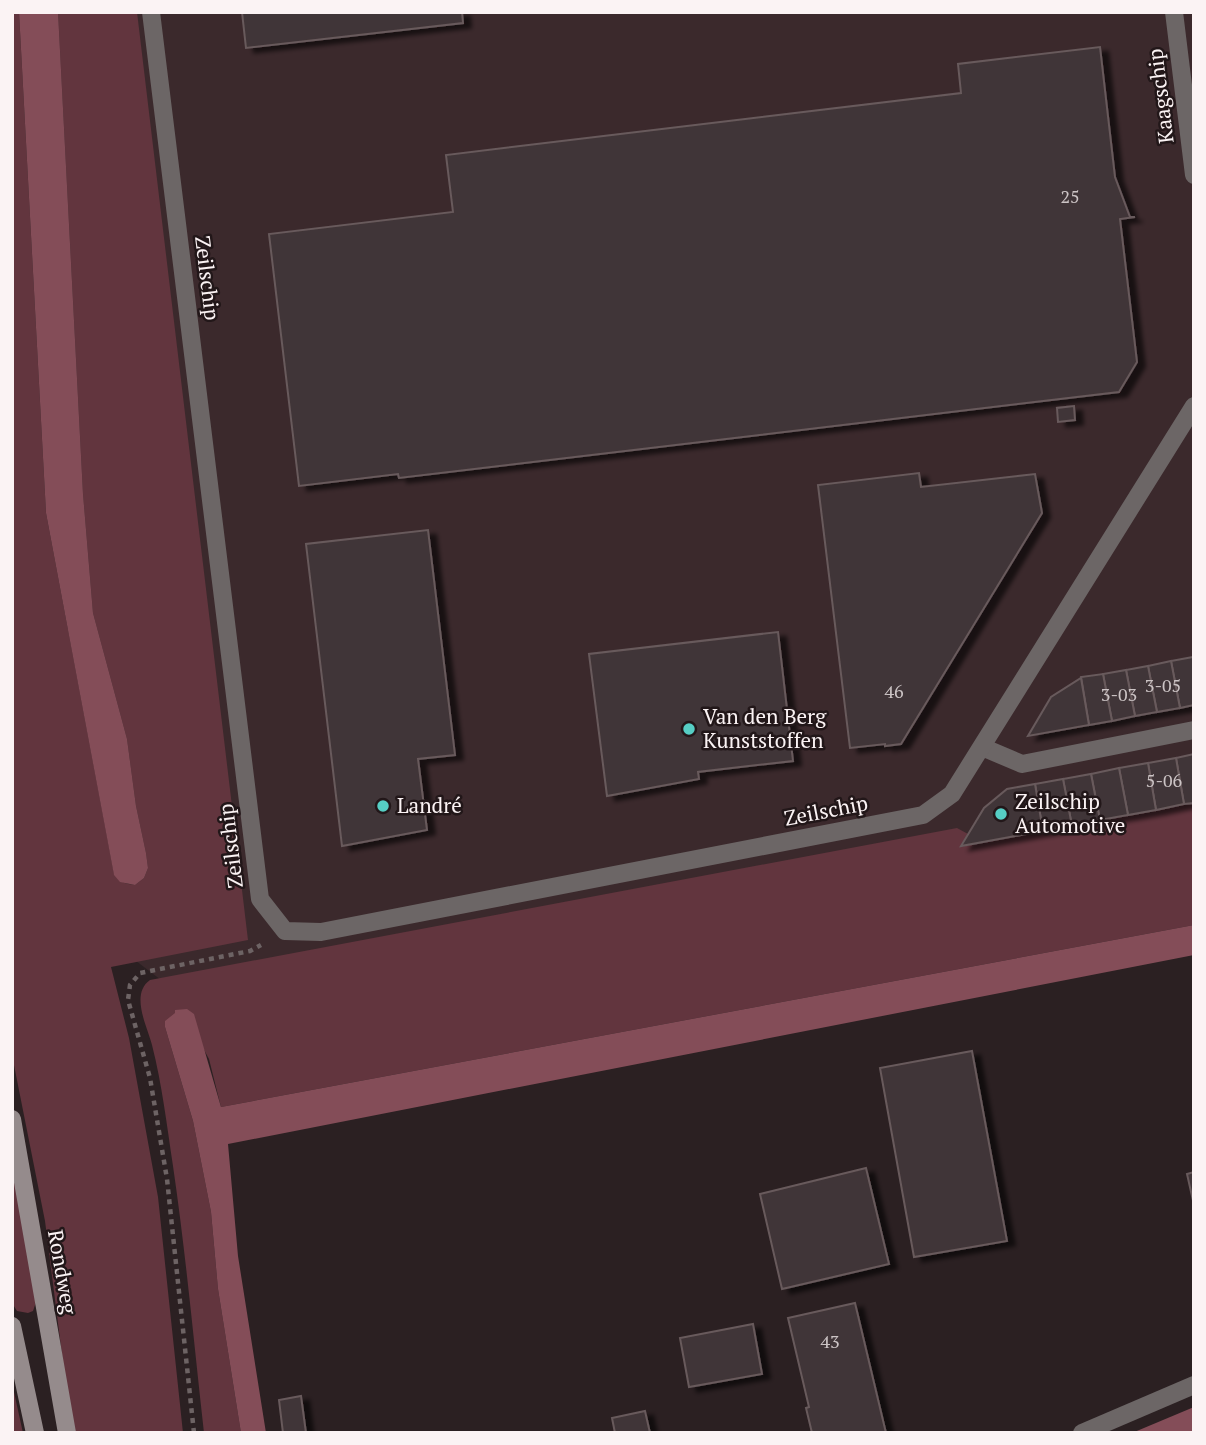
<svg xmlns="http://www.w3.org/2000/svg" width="1206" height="1445" font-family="'PT Serif',serif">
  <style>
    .built { fill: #3b292c }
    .green { fill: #62353e }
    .water { fill: #844d58 }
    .building { fill: #413537; stroke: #685a5c; stroke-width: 2; filter: url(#shadow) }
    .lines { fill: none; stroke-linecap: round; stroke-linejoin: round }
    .path { stroke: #6d6364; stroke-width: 4.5; stroke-dasharray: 5 5; stroke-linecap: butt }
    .lane { stroke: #6c6666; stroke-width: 18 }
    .street { stroke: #6c6666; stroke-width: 18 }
    .secondary { stroke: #958b8c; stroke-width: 18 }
    .poi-dot { fill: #56cec4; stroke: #221719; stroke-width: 2.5 }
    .labels { text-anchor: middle; stroke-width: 5; stroke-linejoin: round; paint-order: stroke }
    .number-label { font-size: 18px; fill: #ccc4c5 }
    .street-label { font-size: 21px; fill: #fbf3f4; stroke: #221719 }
    .poi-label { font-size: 21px; fill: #fbf3f4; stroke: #221719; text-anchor: start }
  </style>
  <defs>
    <filter id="shadow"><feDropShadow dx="8" dy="4.5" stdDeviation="2" flood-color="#0009"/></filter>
  </defs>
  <rect width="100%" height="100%" fill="#2b2022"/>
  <path class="built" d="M57,12h1137v822l-966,197 -155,-118z"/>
  <g class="green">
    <path d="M12,12h7l27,501 68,361c6,8 11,10 21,11l9,-7 4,-10 -2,-15 -10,-47 -9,-67 -34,-126 -10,-119 -25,-482h79l111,928 -137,27 18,71 29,159 25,236h-111l-27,-212 -33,-166z"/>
    <path d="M1194,803v122l-973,182 -12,-48 -26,-48 -7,2 -11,14 28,94 18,91 7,77 23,144h-37c-10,-89 -18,-178 -31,-267 -6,-40 -11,-82 -21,-121 -5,-19 -22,-51 -2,-65l807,-152 11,6 -8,13z"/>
    <path d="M12,1164l24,138 -3,9 -5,2 -11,-2 -5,-8z"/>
    <path d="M12,1383l11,50h-11z"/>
  </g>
  <g class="water">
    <path d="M19,12h39l25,482 10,119 34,126 9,67 10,47 2,15 -4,10 -9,7 -15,-3 -6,-7 -68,-362z"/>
    <path d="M1194,925v30l-966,189 10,112 28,177h-25l-23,-144 -7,-77 -18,-91 -28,-94v-6l10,-8v-3l12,-1 7,5 27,93z"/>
    <path d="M1194,1407v26h-62z"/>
  </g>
  <g class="building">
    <path d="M242,12h220l1,11 -217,25z"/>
    <path d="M1100,47l15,130 15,40h5l-15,2 17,143 -18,30 -720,86 -1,-4 -99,12 -30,-252 184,-22 -7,-57 515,-62 -3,-29z"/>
    <path d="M1074,406l1,14 -17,2 -1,-14z"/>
    <path d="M919,473l2,14 114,-13 7,39 -141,231 -16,2v-2l-35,4 -32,-263z"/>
    <path d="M428,530l27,225 -37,4 9,71 -85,16 -36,-302z"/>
    <path d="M778,632l15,129 -95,11 1,7 -92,17 -18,-142z"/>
    <path d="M1193,657l1,48 -14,3 -9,-47z"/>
    <path d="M1171,661l9,47 -23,4 -9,-46z"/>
    <path d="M1148,666l9,46 -22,4 -9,-46z"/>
    <path d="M1126,670l9,46 -23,5 -9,-47z"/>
    <path d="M1103,674l9,47 -23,4 -8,-48z"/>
    <path d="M1081,678l8,47 -61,11 23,-39z"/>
    <path d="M1194,754v49l-10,1 -8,-46z"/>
    <path d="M1176,758l8,46 -28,6 -8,-47z"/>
    <path d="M1148,763l8,47 -28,5 -9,-47z"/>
    <path d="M1119,768l9,47 -28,5 -9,-46z"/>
    <path d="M1091,774l9,46 -28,6 -9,-47z"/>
    <path d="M1063,779l9,47 -29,5 -8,-47z"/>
    <path d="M1035,784l8,47 -82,15 23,-38 23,-19z"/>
    <path d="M972,1051l35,190 -93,16 -34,-189z"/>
    <path d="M866,1168l23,96 -107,25 -22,-95z"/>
    <path d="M1194,1172v33l-7,-31z"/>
    <path d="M855,1303l31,130h-74l-6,-25 3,-1 -21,-89z"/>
    <path d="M753,1324l9,50 -73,13 -9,-49z"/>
    <path d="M301,1396l5,37h-23l-4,-33z"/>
    <path d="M645,1411l5,22h-35l-3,-15z"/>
  </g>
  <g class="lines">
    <path class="path" d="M194,1433l-27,-254 -17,-101 -22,-78 2,-15 10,-12 110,-22 11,-6"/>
    <path class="lane" d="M982,747l40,17 172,-34"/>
    <g class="street">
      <path d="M151,12l109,887 25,32 36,1 602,-117 29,-21 242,-388"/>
      <path d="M1174,12l20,163"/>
      <path d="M1082,1433l112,-48"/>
    </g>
    <g class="secondary">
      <path d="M12,1119l55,314"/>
      <path d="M12,1326l23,107"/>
    </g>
  </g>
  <g class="poi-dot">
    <circle cx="689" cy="729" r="7"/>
    <circle cx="383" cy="806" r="7"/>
    <circle cx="1001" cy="814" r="7"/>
  </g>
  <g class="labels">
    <g class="number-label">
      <text x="1070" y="203">25</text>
      <text x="1163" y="692">3-05</text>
      <text x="894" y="698">46</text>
      <text x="1119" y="701">3-03</text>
      <text x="1164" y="787">5-06</text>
      <text x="830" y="1348">43</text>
    </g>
    <g class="street-label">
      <text transform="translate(1161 96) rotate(-97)" y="7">Kaagschip</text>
      <text transform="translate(207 278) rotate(83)" y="7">Zeilschip</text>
      <text transform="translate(826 811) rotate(-11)" y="7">Zeilschip</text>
      <text transform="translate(231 846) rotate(-97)" y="7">Zeilschip</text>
      <text transform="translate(62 1272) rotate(80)" y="7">Rondweg</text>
    </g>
    <g class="poi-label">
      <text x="703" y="724">Van den Berg<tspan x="703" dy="24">Kunststoffen</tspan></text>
      <text x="1015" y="809">Zeilschip<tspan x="1015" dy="24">Automotive</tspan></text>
      <text x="397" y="813">Landré</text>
    </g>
  </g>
  <rect width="1206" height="1445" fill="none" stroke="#fbf3f4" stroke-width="28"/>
</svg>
